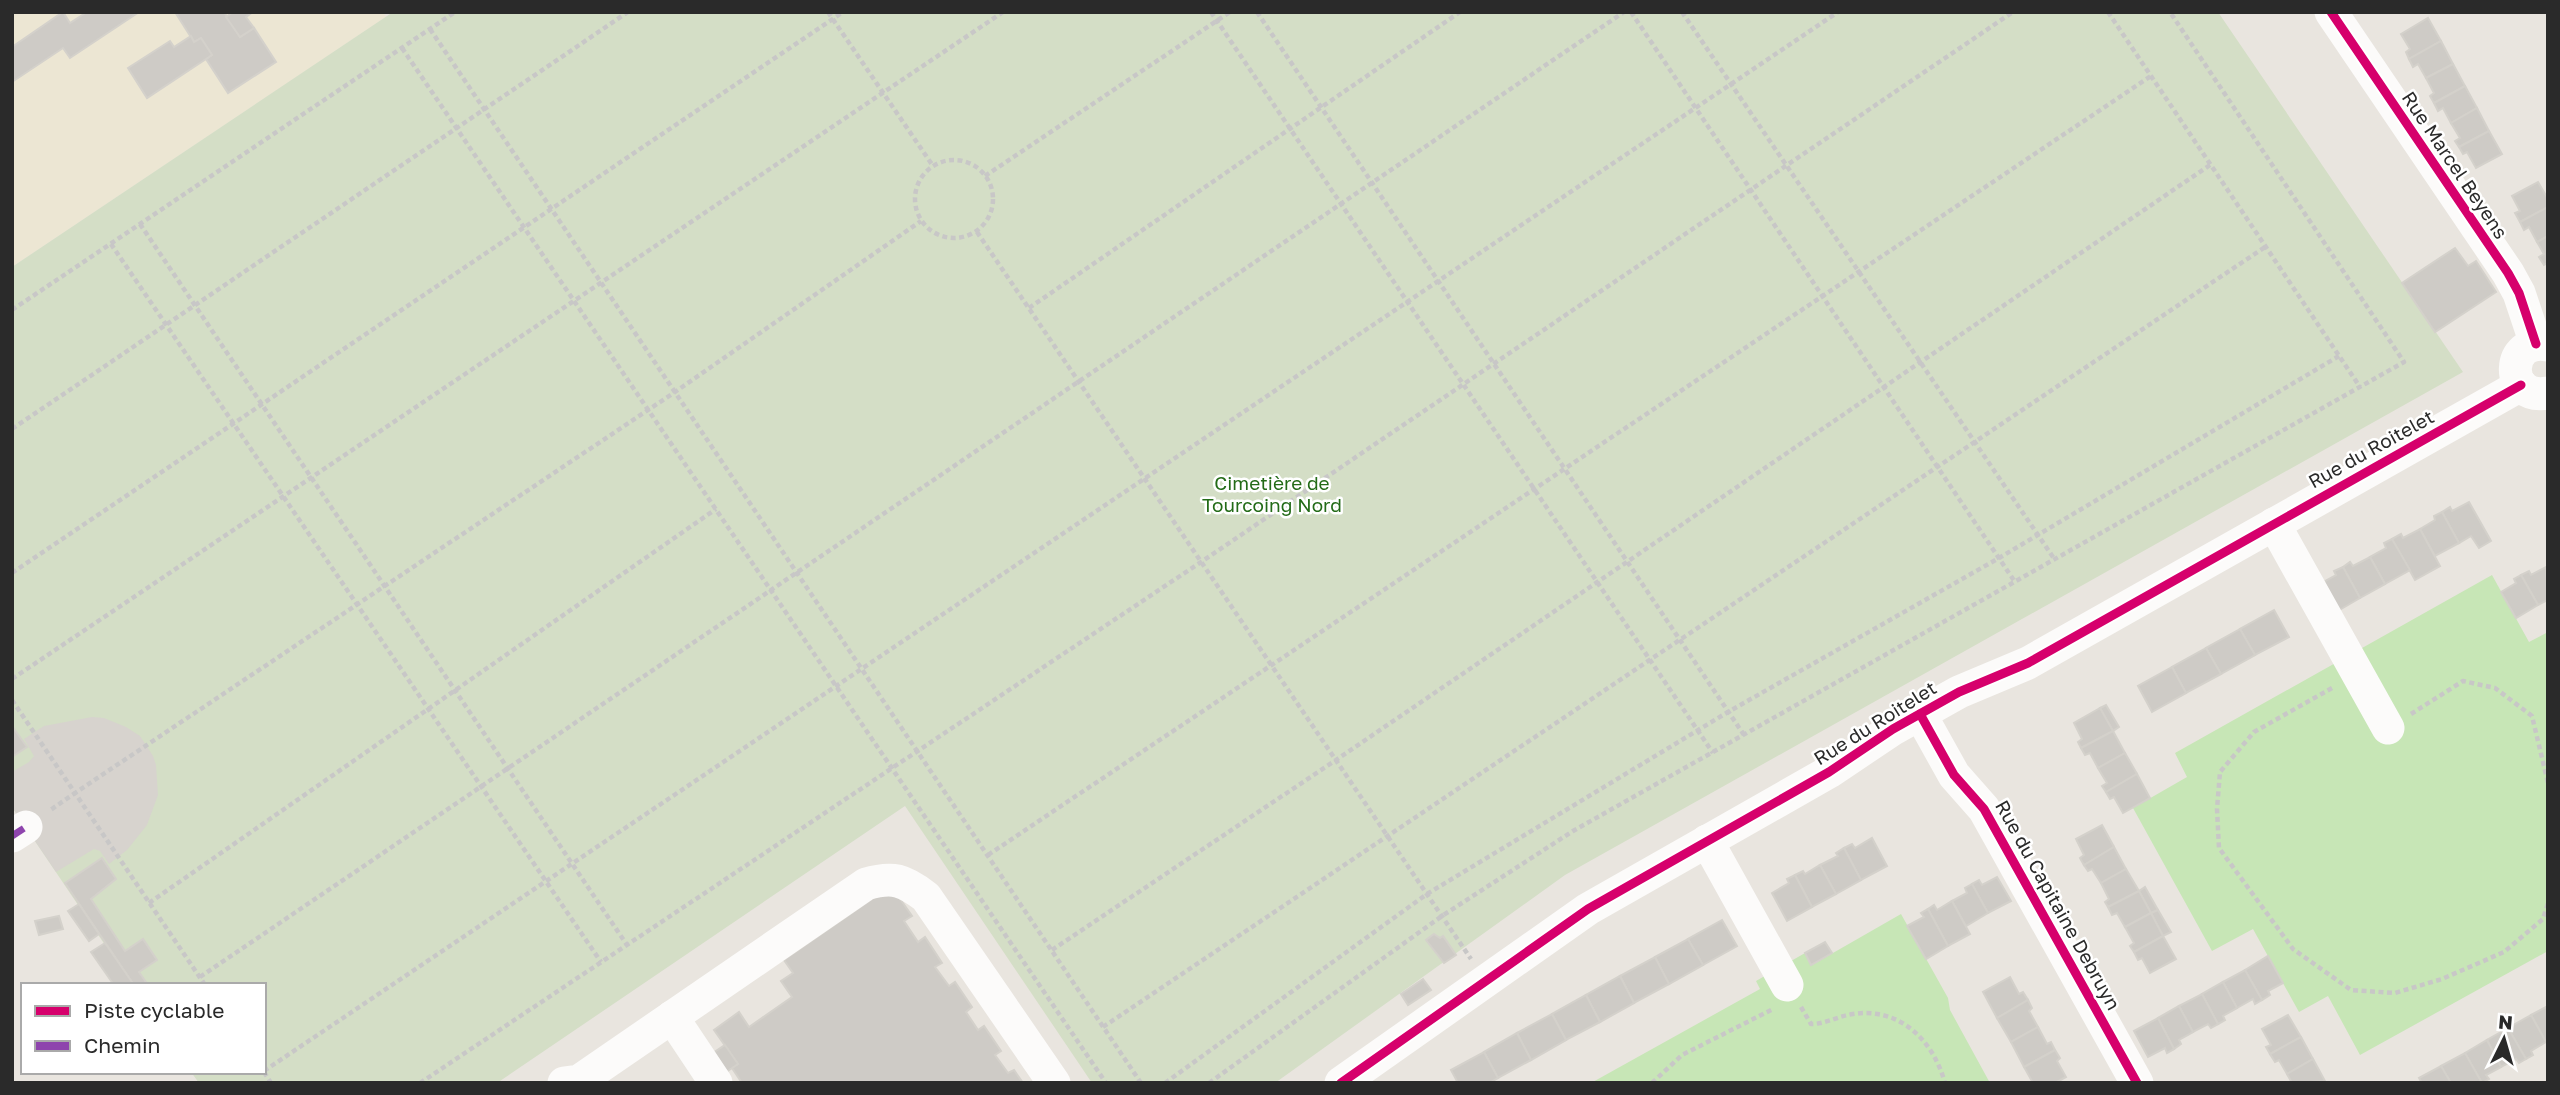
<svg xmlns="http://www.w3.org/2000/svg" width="2560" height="1095" font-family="'Golos Text',sans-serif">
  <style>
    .education { fill: #ece6d3 }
    .green { fill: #c7e6b6 }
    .cemetery { fill: #d4dec6 }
    .plaza { fill: #d7d3ce }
    .building { fill: #cecbc6; stroke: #d4d1cb; stroke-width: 2 }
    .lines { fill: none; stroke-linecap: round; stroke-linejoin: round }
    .path { stroke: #c8c7c7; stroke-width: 4.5; stroke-dasharray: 5 3.5; stroke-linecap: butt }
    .minor { stroke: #fcfbfa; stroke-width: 33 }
    .quiet { stroke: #8e44ad; stroke-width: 7; stroke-dasharray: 14 7; stroke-linecap: butt }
    .cycleway-casing { stroke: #fff; stroke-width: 13 }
    .cycleway { stroke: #d6006c; stroke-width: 9 }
    .labels { text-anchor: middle; stroke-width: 5; stroke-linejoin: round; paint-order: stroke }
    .street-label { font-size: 19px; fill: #2a2a2a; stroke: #fff }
    .park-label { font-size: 19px; fill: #236b17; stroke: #fff }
  </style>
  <rect width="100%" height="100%" fill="#e9e5df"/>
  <path class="education" d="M12,12h371l3,5 -374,250z"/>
  <g class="green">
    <path d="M2492,575l37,67 19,-10v319l-188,104 -32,-59 -29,16 -46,-83 -41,22 -79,-143 54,-31 -12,-24z"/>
    <path d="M1901,914l47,84 2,12 40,73h-399l169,-94 -4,-8 49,-28 7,12z"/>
  </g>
  <path class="cemetery" d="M393,12h1825l245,360 -898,503 -290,208h-183l-187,-277 -408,277h-298l-8,-11h73v-87h-132l-120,-178v-540z"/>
  <path class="plaza" d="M92,717l12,1 22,9 14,9 13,20 3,9 2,30 -11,30 -20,25 -18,14 -9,-13 -6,-2 -38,23 -44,-65v-35l17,-10 5,-6 -10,-17 20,-13z"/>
  <g class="building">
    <path d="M63,12l7,11 17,-11h52l-69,46 -7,-10 -51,34v-35z"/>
    <path d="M175,12h49l16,25 14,-9 22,34 -48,31 -22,-34 6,-4 -11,-17 -7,4z"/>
    <path d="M233,12h20l-7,5 8,11 -14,9 -14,-20z"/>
    <path d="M2428,18l13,23 -32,18 -3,-7 4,-3 -9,-15z"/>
    <path d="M191,36l3,6 7,-4 11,17 -65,43 -19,-30 42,-27 4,6z"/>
    <path d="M2441,41l12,23 -27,14 -8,-14 -5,3 -4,-8z"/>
    <path d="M2453,64l12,22 -31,17 -4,-7 4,-3 -8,-15z"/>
    <path d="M2465,86l12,22 -26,15 -8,-15 -5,3 -4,-8z"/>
    <path d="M2477,108l12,23 -30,16 -4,-6 5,-3 -9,-15z"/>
    <path d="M2489,131l13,23 -26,14 -9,-16 -4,2 -4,-7z"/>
    <path d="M2538,182l10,17v8l-28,15 -5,-9 5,-2 -8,-15z"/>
    <path d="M2548,207v29l-11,6 -8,-15 -5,3 -4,-8z"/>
    <path d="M2548,236v27l-4,2 -5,-8 5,-3 -7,-12z"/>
    <path d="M2455,248l13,18 8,-5 20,31 -61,40 -33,-49z"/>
    <path d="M2469,502l22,39 -12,7 -8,-12 -12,7 -17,-31 8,-5 2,4z"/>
    <path d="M2442,512l17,31 -24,13 -15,-27 15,-9 -1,-4z"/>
    <path d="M2420,529l20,37 -25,14 -23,-41 9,-5 2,4z"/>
    <path d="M2392,539l18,31 -25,14 -15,-27 16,-9 -2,-5z"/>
    <path d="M2370,557l15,27 -25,14 -17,-31 7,-5 3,4z"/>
    <path d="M2343,567l17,31 -24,14 -16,-28 16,-9 -2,-4z"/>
    <path d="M2546,567l2,33 -10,5 -17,-30 8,-4 2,4z"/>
    <path d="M2521,575l17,30 -22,13 -15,-26 15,-9 -2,-4z"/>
    <path d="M2274,610l15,27 -34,18 -15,-26z"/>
    <path d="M2240,629l15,26 -34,19 -15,-26z"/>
    <path d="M2206,648l15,26 -35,19 -14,-26z"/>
    <path d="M2172,667l14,26 -34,19 -14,-26z"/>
    <path d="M2106,705l13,22 -6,4 -13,-23z"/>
    <path d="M2100,708l13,23 -32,17 -3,-6 4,-3 -8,-16z"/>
    <path d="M12,726l15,21 -15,10z"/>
    <path d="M2113,731l12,22 -27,15 -8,-15 -5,2 -4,-7z"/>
    <path d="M2125,753l12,21 -31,18 -4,-6 5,-3 -9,-15z"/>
    <path d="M2137,774l13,24 -27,15 -9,-16 -4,2 -4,-7z"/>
    <path d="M2102,825l12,22 -30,18 -4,-7 4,-3 -8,-16z"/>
    <path d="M1872,838l15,28 -26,14 -17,-32 8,-4 3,4z"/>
    <path d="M2114,847l12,22 -25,14 -9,-14 -4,2 -4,-6z"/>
    <path d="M1844,848l17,32 -25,14 -16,-29 18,-9 -2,-3z"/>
    <path d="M102,858l14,21 -25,20 34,52 18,-12 14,21 -18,12 9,13h-14l-69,-102z"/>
    <path d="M1820,865l16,29 -24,13 -17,-32 8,-4 2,3z"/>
    <path d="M2126,869l13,22 -31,16 -3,-5 4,-3 -8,-16z"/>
    <path d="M1795,875l17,32 -25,14 -15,-28 17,-10 -2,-4z"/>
    <path d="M1997,877l14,24 -23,12 -16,-29 7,-4 3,5z"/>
    <path d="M1972,884l16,29 -22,13 -14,-25 15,-8 -2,-5z"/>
    <path d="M891,886l21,30 -8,5 14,21 7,-5 17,26 -7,4 14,19 6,-4 17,25 -6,5 12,18 6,-4 17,25 -6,4 13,18 6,-3 9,13h-281l-10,-15 6,-4 -24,-34 25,-18 10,15 43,-30 -11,-16 12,-8 -9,-13z"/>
    <path d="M2145,887l13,23 -7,3 -12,-22z"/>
    <path d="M2139,891l12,22 -26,14 -8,-14 -5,2 -4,-8z"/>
    <path d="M1952,901l18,33 -22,12 -20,-37 6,-4 3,5z"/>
    <path d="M79,904l20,30 -10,7 -21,-30z"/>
    <path d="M1928,909l20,37 -22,13 -19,-33 17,-9 -3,-4z"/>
    <path d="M2158,910l13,22 -8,4 -12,-23z"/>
    <path d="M2151,913l12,23 -29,16 -4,-6 4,-3 -9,-16z"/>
    <path d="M59,916l4,13 -24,6 -4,-14z"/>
    <path d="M1722,920l15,26 -34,19 -15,-26z"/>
    <path d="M1434,934l6,4 3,-2 13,19 -12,8 -18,-23z"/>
    <path d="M2163,936l13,23 -26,14 -8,-15 -4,2 -4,-8z"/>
    <path d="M1688,939l15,26 -34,19 -14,-27z"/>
    <path d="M1825,942l7,11 -21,12 -6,-12z"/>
    <path d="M105,943l29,42h-20l-23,-33z"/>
    <path d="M2268,956l15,27 -15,8 2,4 -8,5 -17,-30z"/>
    <path d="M1655,957l14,27 -35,19 -14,-27z"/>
    <path d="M2245,970l17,30 -7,4 -2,-5 -16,9 -14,-26z"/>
    <path d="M1620,976l14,27 -34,19 -14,-27z"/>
    <path d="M2010,977l9,17 4,-2 5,8 -31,18 -14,-26z"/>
    <path d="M1423,979l8,11 -23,15 -7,-11z"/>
    <path d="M2223,982l14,26 -14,8 2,4 -7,4 -16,-30z"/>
    <path d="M2202,994l16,30 -7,4 -3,-4 -15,8 -14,-26z"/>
    <path d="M1586,995l14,27 -34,18 -14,-26z"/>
    <path d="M2028,1000l4,8 -3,3 9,16 -27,15 -14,-24z"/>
    <path d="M2179,1006l14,26 -14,8 2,4 -7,5 -16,-31z"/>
    <path d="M2548,1006v35l-2,1 -15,-27z"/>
    <path d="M1552,1014l14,26 -35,20 -14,-27z"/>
    <path d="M2288,1015l13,22 -31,17 -4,-7 5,-2 -9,-16z"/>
    <path d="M2531,1015l15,27 -15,9 2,4 -7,4 -18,-31z"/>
    <path d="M2158,1018l16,31 -7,4 -2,-5 -17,9 -14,-26z"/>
    <path d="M2038,1027l9,17 4,-2 4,8 -31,17 -13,-25z"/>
    <path d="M2508,1028l18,31 -7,4 -3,-4 -15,8 -14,-27z"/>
    <path d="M1517,1033l14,27 -33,18 -14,-26z"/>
    <path d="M2301,1037l12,22 -26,15 -8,-14 -4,2 -5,-8z"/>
    <path d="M2487,1040l14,27 -15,8 3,4 -7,4 -17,-30z"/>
    <path d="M725,1045l13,19 -15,10 -13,-19z"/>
    <path d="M2055,1050l5,8 -3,3 9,16 -11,6h-22l-9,-16z"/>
    <path d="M1484,1052l14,26 -9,5h-31l-7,-13z"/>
    <path d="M2465,1053l17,30h-31l-10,-17z"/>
    <path d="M2313,1059l12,22 -33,2 -5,-9z"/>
    <path d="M2441,1066l10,17h-29l-3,-5z"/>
  </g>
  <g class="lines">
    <g class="path">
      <path d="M828,12l105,154"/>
      <path d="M1211,12l502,741"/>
      <path d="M1257,12l487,723"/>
      <path d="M1631,12l384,570"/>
      <path d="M1682,12l373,548"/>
      <path d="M2108,12l252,375"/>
      <path d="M430,29l711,1054"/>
      <path d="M402,48l704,1035"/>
      <circle cx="954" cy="199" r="39"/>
      <path d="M985,176l245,-164"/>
      <path d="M140,224l487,721"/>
      <path d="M977,232l494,727"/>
      <path d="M111,244l490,718"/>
      <path d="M1029,308l431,-296"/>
      <path d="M12,310l443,-298"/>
      <path d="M12,429l616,-417"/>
      <path d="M12,573l831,-561"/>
      <path d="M12,679l991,-667"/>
      <path d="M2332,688l-78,44 -34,40 -3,37 2,39 74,101 58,41 44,3 47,-14 62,-27 39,-33 5,-16"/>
      <path d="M12,700l63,93 -26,18"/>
      <path d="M2411,714l52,-33 32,7 37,28 16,67"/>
      <path d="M988,855l1163,-779"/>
      <path d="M149,903l567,-394"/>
      <path d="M1052,950l284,-190 874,-595"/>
      <path d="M200,977l1424,-965"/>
      <path d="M205,985l-130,-192 600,-401 246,-171"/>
      <path d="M1801,1007l10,17c15,0 27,-8 42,-10 47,-7 80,26 92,69"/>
      <path d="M1103,1027l1162,-780"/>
      <path d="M264,1071l1574,-1059"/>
      <path d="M264,1072l7,11"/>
      <path d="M420,1083l781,-521 812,-550"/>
      <path d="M1165,1083l262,-189 301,-182 271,-154 340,-202"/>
      <path d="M1209,1083l233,-167 131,-85 831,-469 -234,-350"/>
      <path d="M1652,1083l30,-28 91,-46"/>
    </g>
    <g class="minor">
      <path d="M2331,12l177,261 11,20 17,51"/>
      <path d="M2548,345c-42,-9 -45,56 0,48"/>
      <path d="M2274,524l114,204"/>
      <path d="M1920,714l34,61 30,34 153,274"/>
      <path d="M12,836l14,-9"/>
      <path d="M1707,841l80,144"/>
      <path d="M672,1017l44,66"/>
      <path d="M564,1083l15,-2 287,-197c27,-8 38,-4 60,13l128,186"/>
      <path d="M1341,1083l247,-174 241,-137 64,-43 66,-37 69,-29 493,-278"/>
    </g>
    <path class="quiet" d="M12,836l14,-9"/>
    <defs>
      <g id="cycleway">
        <path d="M2331,12l177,261 11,20 17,51"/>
        <path d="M1920,714l34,61 30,34 153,274"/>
        <path d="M1341,1083l247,-174 241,-137 64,-43 66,-37 69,-29 493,-278"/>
      </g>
    </defs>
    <use href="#cycleway" class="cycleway-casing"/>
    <use href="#cycleway" class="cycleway"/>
  </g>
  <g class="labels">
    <g class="street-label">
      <text transform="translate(2455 165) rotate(56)" y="7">Rue Marcel Beyens</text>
      <text transform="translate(2371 449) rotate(-29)" y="7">Rue du Roitelet</text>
      <text transform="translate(1875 723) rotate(-32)" y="7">Rue du Roitelet</text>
      <text transform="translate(2058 905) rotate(61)" y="7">Rue du Capitaine Debruyn</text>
    </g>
    <g class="park-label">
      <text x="1272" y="490">Cimetière de<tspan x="1272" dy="22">Tourcoing Nord</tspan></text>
    </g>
  </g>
  <rect width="2560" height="1095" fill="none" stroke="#2a2a2a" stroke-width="28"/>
  <rect x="21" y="983" width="245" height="91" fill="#ffffff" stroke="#aaaaaa" stroke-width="2"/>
  <rect x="35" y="1006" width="35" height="10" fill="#d6006c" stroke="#aaaaaa" stroke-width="2"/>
  <text x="84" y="1018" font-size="21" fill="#2a2a2a">Piste cyclable</text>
  <rect x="35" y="1041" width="35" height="10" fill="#8e44ad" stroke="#aaaaaa" stroke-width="2"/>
  <text x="84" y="1053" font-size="21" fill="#2a2a2a">Chemin</text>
  <g transform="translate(2504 1039) rotate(5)" stroke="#ffffff" stroke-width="5" paint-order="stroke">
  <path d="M0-5L12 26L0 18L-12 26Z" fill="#2a2a2a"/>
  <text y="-10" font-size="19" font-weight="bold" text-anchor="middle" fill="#2a2a2a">N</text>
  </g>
</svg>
